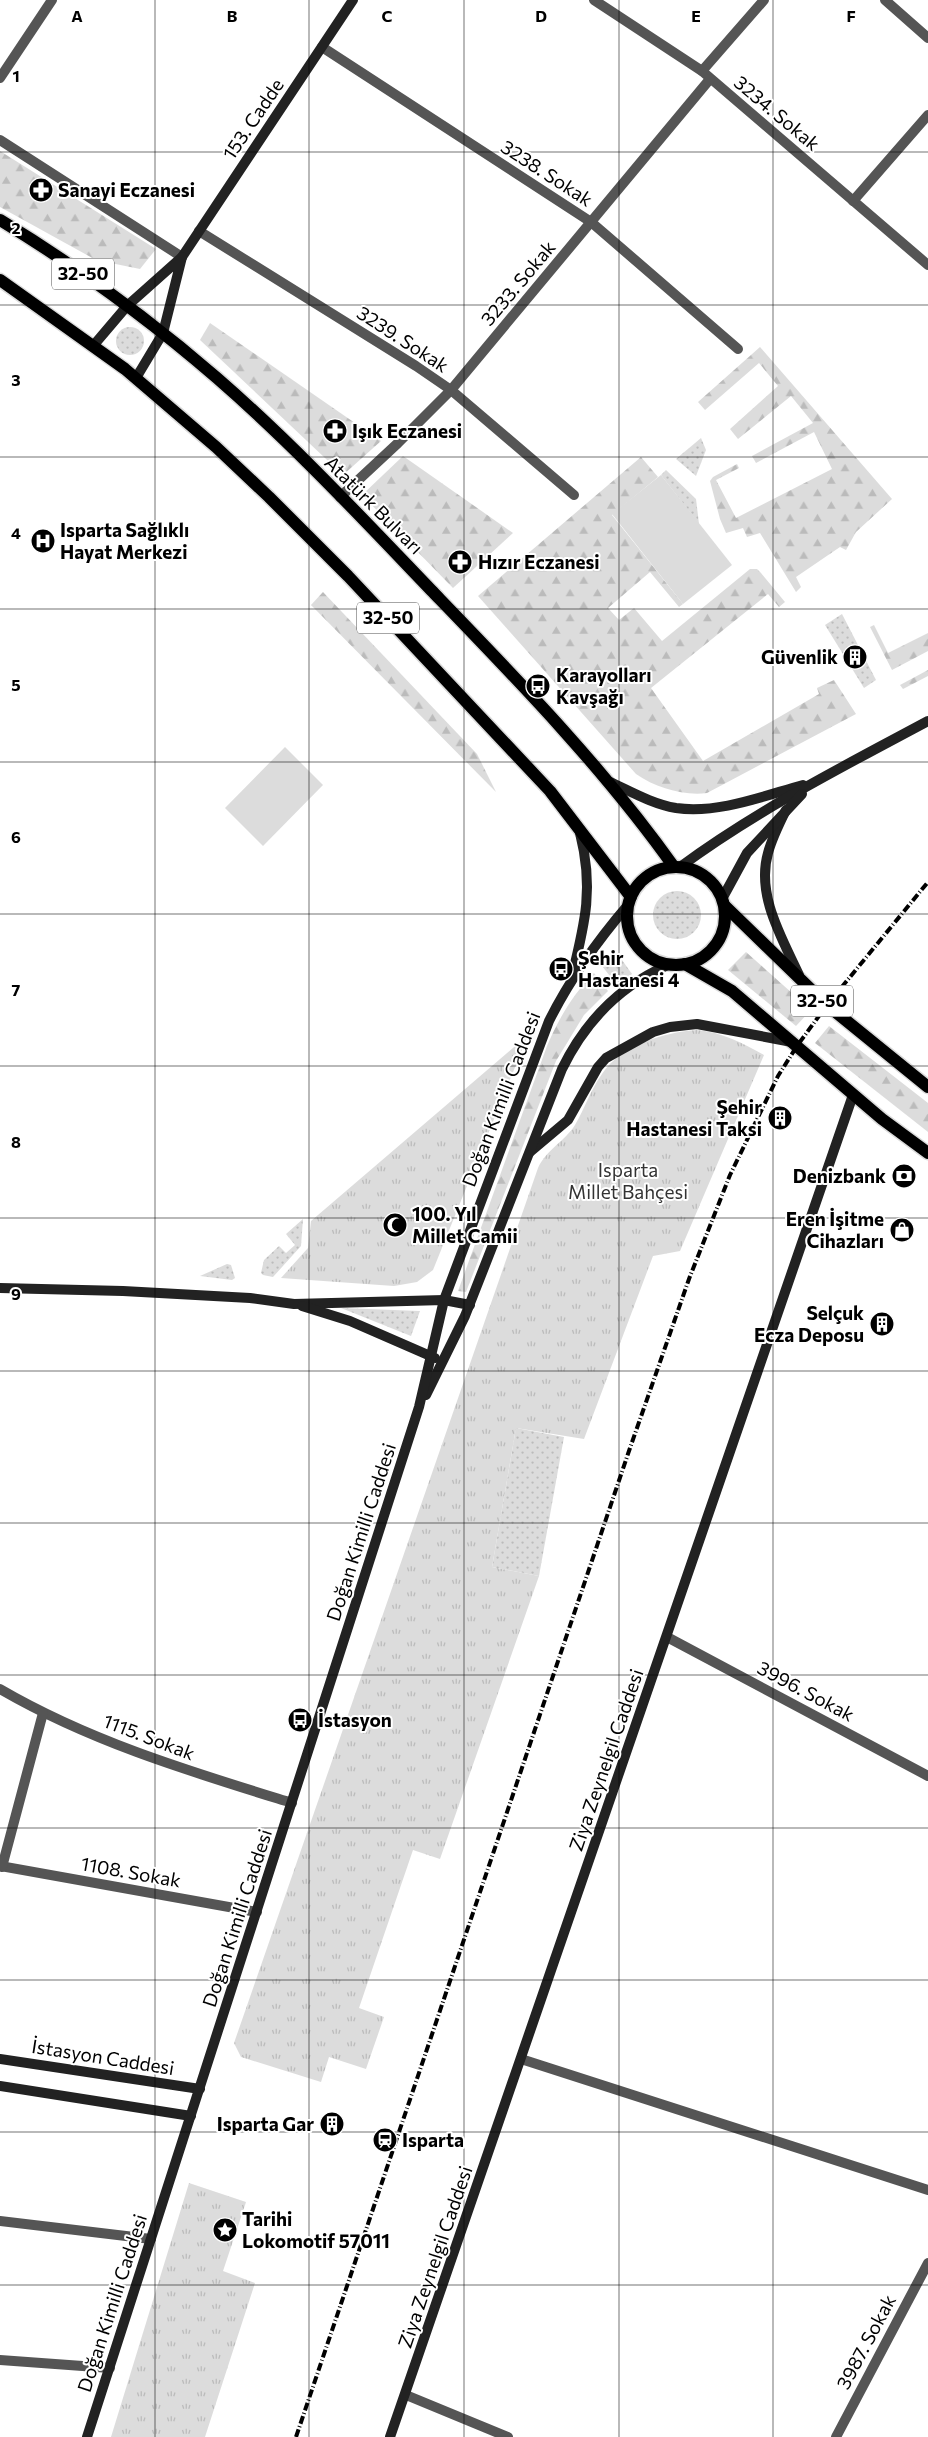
<svg xmlns="http://www.w3.org/2000/svg" width="928" height="2437" font-family="Commissioner,sans-serif">
  <style>
    .grass { fill: url(#grass-dots) }
    .forest { fill: url(#forest-firs) }
    .park { fill: url(#park-tufts) }
    .pitch { fill: #dcdcdc }
    .lines { fill: none; stroke-linecap: round; stroke-linejoin: round }
    .primary-casing { stroke: #dbdbdb; stroke-width: 15 }
    .street { stroke: #555; stroke-width: 10 }
    .secondary { stroke: #222; stroke-width: 10 }
    .primary { stroke: #000; stroke-width: 12 }
    .rail { stroke: #000; stroke-width: 4; stroke-dasharray: 8 2.5 1 2.5; stroke-linecap: butt }
    .grid { fill: none; stroke: #000; stroke-width: 1; stroke-opacity: 0.55 }
    .labels { text-anchor: middle; stroke-width: 4; stroke-linejoin: round; paint-order: stroke }
    .shield { fill: #fff; stroke: #4c4c4c; stroke-width: 1 }
    .shield-label { font-size: 18px; font-weight: bold; fill: #000 }
    .street-label { font-size: 19px; fill: #000; stroke: #fff }
    .poi-label { font-size: 19px; font-weight: bold; fill: #000; stroke: #fff; text-anchor: start }
    .park-label { font-size: 19px; fill: #333; stroke: #fff }
    .grid-label { font-size: 16px; text-anchor: middle; font-weight: bold; fill: #000; stroke: #fff; stroke-width: 4; stroke-linejoin: round; paint-order: stroke }
  </style>
  <defs>
    <pattern id="grass-dots" width="8" height="8" patternUnits="userSpaceOnUse" patternTransform="scale(1.25)"><rect width="8" height="8" fill="#dcdcdc"/><path d="M2 2h.1M6 6h.1" fill="none" stroke="#bbb" stroke-width="1.8" stroke-linecap="round"/></pattern>
    <pattern id="forest-firs" width="22" height="20" patternUnits="userSpaceOnUse" patternTransform="scale(1.25)"><rect width="22" height="20" fill="#dcdcdc"/><path d="M5 1l3.5 6h-7zM16 11l3.5 6h-7z" fill="#bbb"/></pattern>
    <pattern id="park-tufts" width="24" height="20" patternUnits="userSpaceOnUse" patternTransform="scale(1.25)"><rect width="24" height="20" fill="#dcdcdc"/><path d="M3 7l-1-3M5 7V3M7 7l1-3M15 17l-1-3M17 17v-4M19 17l1-3" fill="none" stroke="#bbb"/></pattern>
  </defs>
  <rect width="100%" height="100%" fill="#fff"/>
  <g class="grass">
    <circle cx="130" cy="341" r="14"/>
    <path d="M701,438l5,12 -10,26 -20,-17z"/>
    <path d="M666,470l30,29 3,25 -38,-49z"/>
    <path d="M842,614l34,66 -12,8 -39,-63z"/>
    <circle cx="677" cy="915" r="24"/>
    <path d="M617,953l15,21 -15,11 -15,-19z"/>
    <path d="M303,1219l-2,27 -28,31 -10,-2 -2,-2 3,-13 15,-14 7,7 9,-8 -9,-11z"/>
    <path d="M227,1264l4,1 4,13 -3,2 -32,-4z"/>
    <path d="M341,1308l79,3 -9,25z"/>
    <path d="M516,1428l48,9 -25,139 -47,-9z"/>
  </g>
  <g class="forest">
    <path d="M0,151l156,98 -16,20 -44,-9 -96,-53z"/>
    <path d="M210,323l171,118 -38,34 -143,-135z"/>
    <path d="M760,347l132,152 -36,33 -10,18 -6,-3 -44,30 5,10 -5,5 -36,-59 -13,4 -4,-9 -17,5 -6,-14 -10,-38 3,-4 24,-13 2,4 -23,12 20,38 96,-49 -18,-37 -58,31 -4,-7 61,-33 -22,-27 -53,43 -8,-10 48,-43 -19,-23 -54,47 -7,-8z"/>
    <path d="M403,456l110,77 -60,55 -91,-93z"/>
    <path d="M641,457l17,20 -46,38 71,89 -4,3 -29,-35 -42,36 11,12 15,-12 28,33 88,-72h7l4,4 24,29 -6,5 -11,-13 -117,94 52,73 116,-67 -2,-6 17,-8 22,34 -149,79c-23,3 -51,-5 -71,-19l-158,-178z"/>
    <path d="M323,592l154,162 19,38 -185,-187z"/>
    <path d="M874,625l14,28 40,-20v18l-36,19 -22,-43z"/>
    <path d="M928,670v6l-25,13 -3,-4z"/>
    <path d="M746,952l65,58 -15,16 -68,-56z"/>
    <path d="M594,973l14,18 -24,24 -28,46 -90,231 -8,-1 89,-245c12,-28 26,-52 47,-73z"/>
    <path d="M829,1026l99,77v29l-113,-89z"/>
  </g>
  <g class="park">
    <path d="M697,1030c25,2 45,13 67,25l-84,196 -27,5 -69,183 -68,-11 -24,139 47,9 -99,283 -27,-9 -54,158 25,9 -18,52 -37,-12 -8,25 -80,-25 -7,-14 304,-875c8,-18 27,-27 37,-43 10,-17 16,-36 27,-51 19,-29 63,-42 95,-44z"/>
    <path d="M528,1035l-95,235 -16,12 -23,4 -113,-8 27,-30 3,-27z"/>
    <path d="M189,2183l57,19 -23,69 32,12 -50,154h-94z"/>
  </g>
  <g class="pitch">
    <path d="M661,475l71,90 -49,39 -71,-90z"/>
    <path d="M285,747l38,38 -60,61 -38,-38z"/>
  </g>
  <g class="lines">
    <defs>
      <g id="primary">
        <path d="M0,220c76,46 150,100 217,158 76,66 145,140 214,212 85,88 172,177 243,277"/>
        <path d="M0,280l125,89 91,78 53,50 79,79 202,215 81,106"/>
        <circle cx="676" cy="916" r="49"/>
        <path d="M724,905l103,100 101,82"/>
        <path d="M685,964l47,27 150,128 46,34"/>
      </g>
    </defs>
    <use href="#primary" class="primary-casing"/>
    <g class="street">
      <path d="M594,0l108,71 226,194"/>
      <path d="M885,0l43,38"/>
      <path d="M322,47l269,175 147,127"/>
      <path d="M702,71l62,-71"/>
      <path d="M0,78l52,-78"/>
      <path d="M0,140l182,117"/>
      <path d="M853,201l75,-86"/>
      <path d="M199,231l217,135 35,24 123,105"/>
      <path d="M340,497l58,-54 53,-53 259,-311"/>
      <path d="M667,1637l261,139"/>
      <path d="M0,1689c91,53 192,83 292,114"/>
      <path d="M0,1866l257,46"/>
      <path d="M2,1867l41,-154"/>
      <path d="M521,2059l407,131"/>
      <path d="M0,2221l151,18"/>
      <path d="M0,2360l110,8"/>
      <path d="M406,2395l102,42"/>
      <path d="M836,2437l92,-174"/>
    </g>
    <g class="secondary">
      <path d="M182,257l171,-257"/>
      <path d="M93,346l34,-40 55,-49 -19,76 -27,45"/>
      <path d="M608,781c22,10 44,23 68,27 42,6 87,-12 127,-23"/>
      <path d="M786,810c-7,14 -14,28 -18,43 -12,42 14,85 31,122"/>
      <path d="M680,867c77,-57 164,-101 248,-146"/>
      <path d="M722,899l25,-46 55,-59"/>
      <path d="M572,976c13,-53 22,-88 8,-143"/>
      <path d="M530,1152l38,-32 30,-53 8,-9 47,-26 17,-5 27,-3 95,18"/>
      <path d="M0,1288l123,3 127,7 44,6 150,-4 26,5"/>
      <path d="M302,1306l48,15 85,37"/>
      <path d="M426,1395l39,-79 97,-247c23,-47 57,-83 106,-104"/>
      <path d="M0,2059l200,30"/>
      <path d="M0,2086l191,30"/>
      <path d="M87,2437l332,-1030 25,-107 105,-279c21,-42 49,-81 79,-116"/>
      <path d="M390,2437l463,-1342"/>
    </g>
    <use href="#primary" class="primary"/>
    <path class="rail" d="M296,2437l334,-989 59,-169 41,-104 48,-99 19,-30 30,-41 101,-123"/>
  </g>
  <path class="grid" d="M155,0v2437M309,0v2437M464,0v2437M619,0v2437M773,0v2437M0,152h928M0,305h928M0,457h928M0,609h928M0,762h928M0,914h928M0,1066h928M0,1218h928M0,1371h928M0,1523h928M0,1675h928M0,1828h928M0,1980h928M0,2132h928M0,2285h928"/>
  <defs>
    <symbol id="pharmacy-disc" viewBox="-11 -11 22 22"><circle r="9.5" fill="#000" stroke="#fff"/><path d="M-2-6h4v4h4v4h-4v4h-4v-4h-4v-4h4Z" fill="#fff"/></symbol>
    <symbol id="hospital-disc" viewBox="-11 -11 22 22"><circle r="9.5" fill="#000" stroke="#fff"/><path d="M-5-5h3v3.5h4V-5h3V5h-3V1.5h-4V5h-3Z" fill="#fff"/></symbol>
    <symbol id="building-disc" viewBox="-11 -11 22 22"><circle r="9.5" fill="#000" stroke="#fff"/><path d="M-4-6H4V6H1V3H-1V6H-4ZM-2.5-4.3h1.7v1.8h-1.7ZM.8-4.3h1.7v1.8H.8ZM-2.5-1h1.7V.8h-1.7ZM.8-1h1.7V.8H.8Z" fill="#fff"/></symbol>
    <symbol id="bus-disc" viewBox="-11 -11 22 22"><circle r="9.5" fill="#000" stroke="#fff"/><path d="M-5-6H5V4H4V6H2V4H-2V6H-4V4H-5ZM-3.5-4V0h7V-4ZM-3.5 1.2v1.5H-2V1.2ZM2 1.2v1.5H3.5V1.2Z" fill="#fff"/></symbol>
    <symbol id="bank-disc" viewBox="-11 -11 22 22"><circle r="9.5" fill="#000" stroke="#fff"/><path d="M-6-4H6V4H-6ZM0-2.3a2.3 2.3 0 1 0 0 4.6a2.3 2.3 0 1 0 0-4.6Z" fill="#fff"/></symbol>
    <symbol id="mosque-disc" viewBox="-11 -11 22 22"><circle r="9.5" fill="#000" stroke="#fff"/><path d="M3.5-4.9A6 6 0 1 0 3.5 4.9A5 5 0 1 1 3.5-4.9Z" fill="#fff"/></symbol>
    <symbol id="shop-disc" viewBox="-11 -11 22 22"><circle r="9.5" fill="#000" stroke="#fff"/><path d="M-5-2.5h2.3a2.7 3.5 0 0 1 5.4 0H5L5.5 6h-11ZM-1.5-2.5h3a1.5 2.3 0 0 0-3 0Z" fill="#fff"/></symbol>
    <symbol id="station-disc" viewBox="-11 -11 22 22"><circle r="9.5" fill="#000" stroke="#fff"/><path d="M-3-6H3Q5-6 5-4V2Q5 4 3 4L4.5 6H3L1.5 4h-3L-3 6H-4.5L-3 4Q-5 4-5 2V-4Q-5-6-3-6ZM-3.5-4v3h7v-3ZM-3.5 1v1.5H-2V1ZM2 1v1.5H3.5V1Z" fill="#fff"/></symbol>
    <symbol id="sight-disc" viewBox="-11 -11 22 22"><circle r="9.5" fill="#000" stroke="#fff"/><path d="M0-6L1.8-2.2L6-1.7L2.9 1.2L3.7 5.4L0 3.3L-3.7 5.4L-2.9 1.2L-6-1.7L-1.8-2.2Z" fill="#fff"/></symbol>
  </defs>
  <g fill-rule="evenodd">
    <use href="#pharmacy-disc" x="27" y="176" width="28" height="28"/>
    <use href="#pharmacy-disc" x="321" y="417" width="28" height="28"/>
    <use href="#hospital-disc" x="29" y="527" width="28" height="28"/>
    <use href="#pharmacy-disc" x="446" y="548" width="28" height="28"/>
    <use href="#building-disc" x="841" y="643" width="28" height="28"/>
    <use href="#bus-disc" x="524" y="672" width="28" height="28"/>
    <use href="#bus-disc" x="547" y="955" width="28" height="28"/>
    <use href="#building-disc" x="766" y="1104" width="28" height="28"/>
    <use href="#bank-disc" x="890" y="1162" width="28" height="28"/>
    <use href="#mosque-disc" x="381" y="1211" width="28" height="28"/>
    <use href="#shop-disc" x="888" y="1216" width="28" height="28"/>
    <use href="#building-disc" x="868" y="1310" width="28" height="28"/>
    <use href="#bus-disc" x="286" y="1706" width="28" height="28"/>
    <use href="#building-disc" x="318" y="2110" width="28" height="28"/>
    <use href="#station-disc" x="371" y="2126" width="28" height="28"/>
    <use href="#sight-disc" x="211" y="2216" width="28" height="28"/>
  </g>
  <g class="labels">
    <g class="shield">
      <rect x="52" y="258.5" width="62" height="31" rx="4"/>
      <rect x="357" y="602.5" width="62" height="31" rx="4"/>
      <rect x="791" y="985.5" width="62" height="31" rx="4"/>
    </g>
    <g class="shield-label">
      <text x="83" y="280">32-50</text>
      <text x="388" y="624">32-50</text>
      <text x="822" y="1007">32-50</text>
    </g>
    <g class="street-label">
      <text transform="translate(777 113) rotate(40)" y="7">3234. Sokak</text>
      <text transform="translate(253 119) rotate(-56)" y="7">153. Cadde</text>
      <text transform="translate(547 173) rotate(33)" y="7">3238. Sokak</text>
      <text transform="translate(518 283) rotate(-50)" y="7">3233. Sokak</text>
      <text transform="translate(403 339) rotate(33)" y="7">3239. Sokak</text>
      <text transform="translate(374 505) rotate(45)" y="7">Atatürk Bulvarı</text>
      <text transform="translate(501 1099) rotate(-69)" y="7">Doğan Kimilli Caddesi</text>
      <text transform="translate(361 1532) rotate(-72)" y="7">Doğan Kimilli Caddesi</text>
      <text transform="translate(806 1691) rotate(28)" y="7">3996. Sokak</text>
      <text transform="translate(149 1737) rotate(21)" y="7">1115. Sokak</text>
      <text transform="translate(606 1760) rotate(-71)" y="7">Ziya Zeynelgil Caddesi</text>
      <text transform="translate(131 1872) rotate(10)" y="7">1108. Sokak</text>
      <text transform="translate(237 1918) rotate(-72)" y="7">Doğan Kimilli Caddesi</text>
      <text transform="translate(103 2057) rotate(9)" y="7">İstasyon Caddesi</text>
      <text transform="translate(435 2257) rotate(-71)" y="7">Ziya Zeynelgil Caddesi</text>
      <text transform="translate(112 2303) rotate(-72)" y="7">Doğan Kimilli Caddesi</text>
      <text transform="translate(866 2342) rotate(-62)" y="7">3987. Sokak</text>
    </g>
    <g class="poi-label">
      <text x="58" y="197">Sanayi Eczanesi</text>
      <text x="352" y="438">Işık Eczanesi</text>
      <text x="60" y="537">Isparta Sağlıklı<tspan x="60" dy="22">Hayat Merkezi</tspan></text>
      <text x="478" y="569">Hızır Eczanesi</text>
      <text x="838" y="664" text-anchor="end">Güvenlik</text>
      <text x="556" y="682">Karayolları<tspan x="556" dy="22">Kavşağı</tspan></text>
      <text x="578" y="965">Şehir<tspan x="578" dy="22">Hastanesi 4</tspan></text>
      <text x="762" y="1114" text-anchor="end">Şehir<tspan x="762" dy="22">Hastanesi Taksi</tspan></text>
      <text x="886" y="1183" text-anchor="end">Denizbank</text>
      <text x="412" y="1221">100. Yıl<tspan x="412" dy="22">Millet Camii</tspan></text>
      <text x="884" y="1226" text-anchor="end">Eren İşitme<tspan x="884" dy="22">Cihazları</tspan></text>
      <text x="864" y="1320" text-anchor="end">Selçuk<tspan x="864" dy="22">Ecza Deposu</tspan></text>
      <text x="318" y="1727">İstasyon</text>
      <text x="314" y="2131" text-anchor="end">Isparta Gar</text>
      <text x="402" y="2147">Isparta</text>
      <text x="242" y="2226">Tarihi<tspan x="242" dy="22">Lokomotif 57011</tspan></text>
    </g>
    <g class="park-label">
      <text x="628" y="1177">Isparta<tspan x="628" dy="22">Millet Bahçesi</tspan></text>
    </g>
  </g>
  <g class="grid-label">
    <text x="77" y="22">A</text>
    <text x="232" y="22">B</text>
    <text x="387" y="22">C</text>
    <text x="541" y="22">D</text>
    <text x="696" y="22">E</text>
    <text x="851" y="22">F</text>
    <text x="16" y="82">1</text>
    <text x="16" y="234">2</text>
    <text x="16" y="386">3</text>
    <text x="16" y="539">4</text>
    <text x="16" y="691">5</text>
    <text x="16" y="843">6</text>
    <text x="16" y="996">7</text>
    <text x="16" y="1148">8</text>
    <text x="16" y="1300">9</text>
  </g>
</svg>
